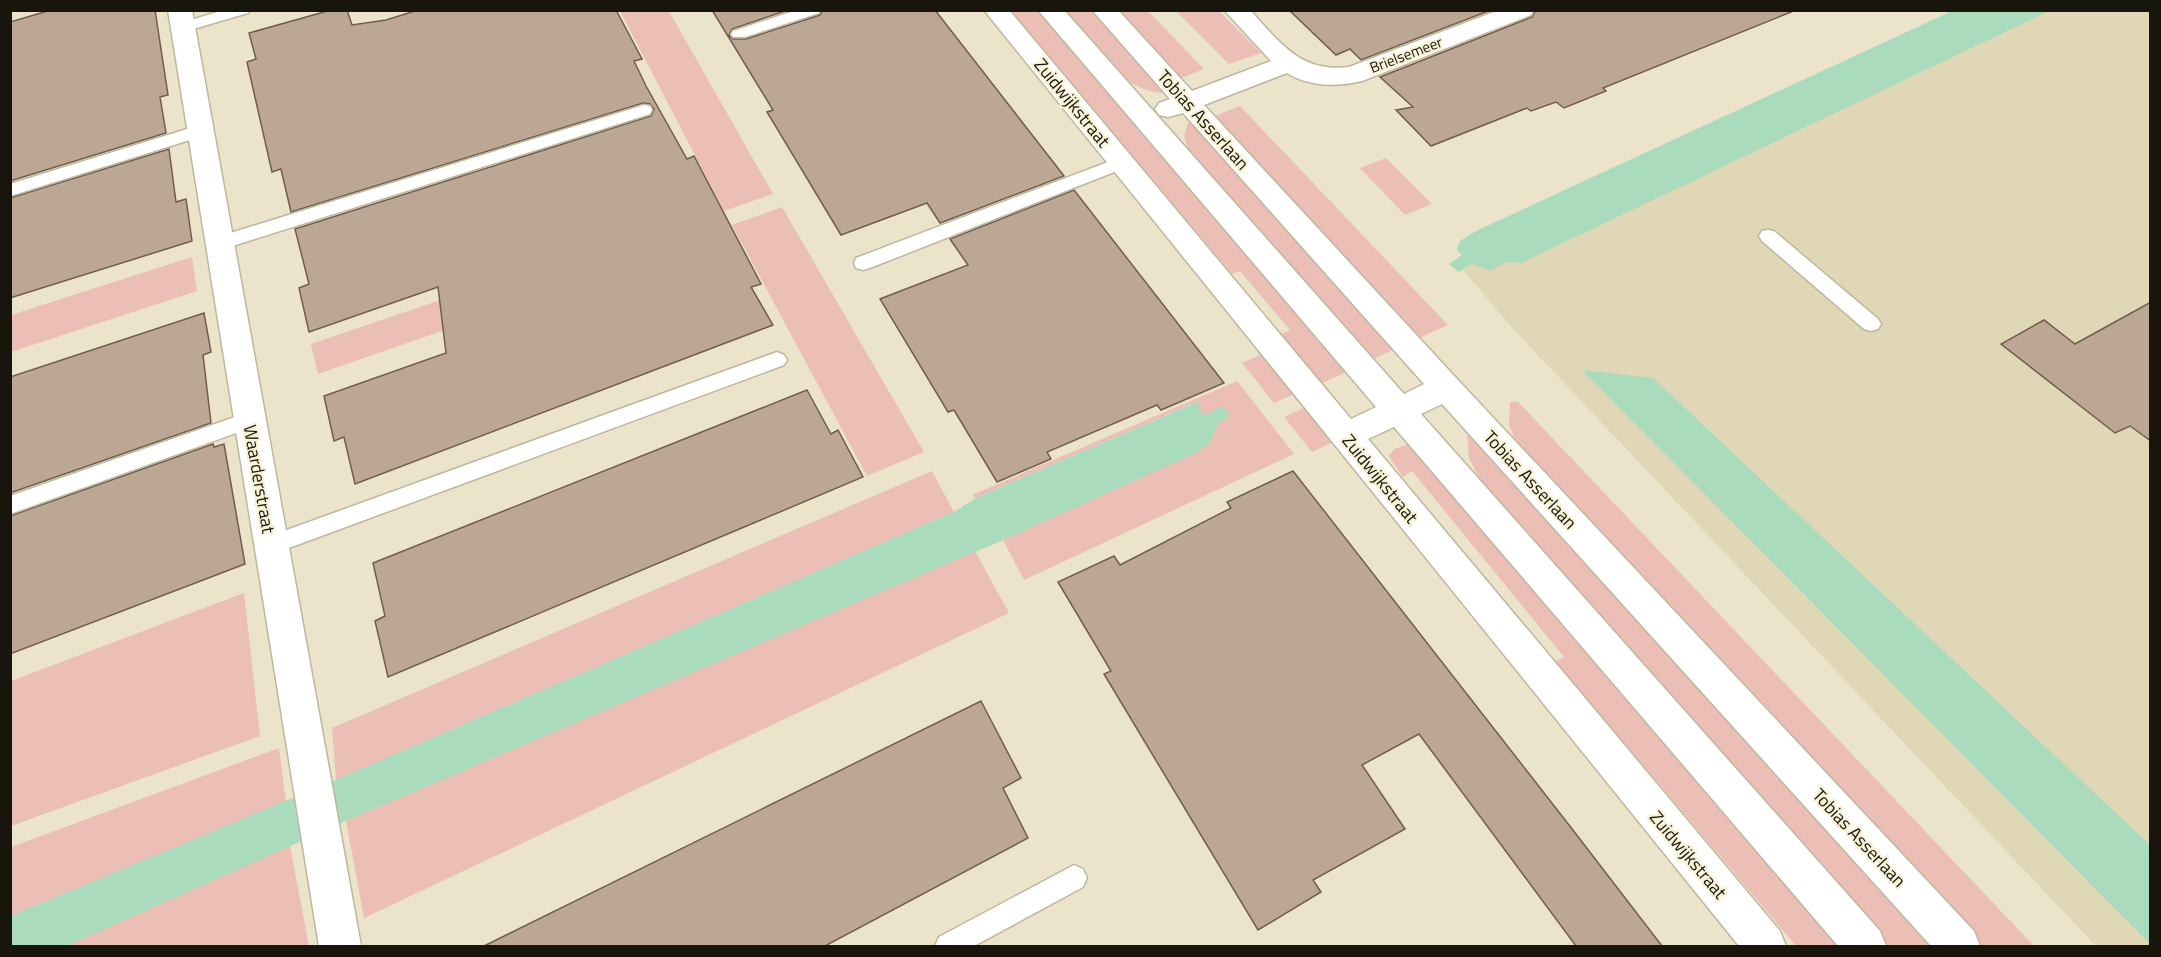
<svg xmlns="http://www.w3.org/2000/svg" width="2161" height="957" font-family="'Titillium Web',sans-serif">
  <style>
    .built { fill: #e0d7b7 }
    .green { fill: #ebbfb5 }
    .water { fill: #a9dbbc }
    .building { fill: #bca795; stroke: #705d4c; stroke-width: 1.5 }
    .lines { fill: none; stroke-linecap: round; stroke-linejoin: round }
    .service-casing { stroke: #beb79e; stroke-width: 3 }
    .minor-casing { stroke: #beb79e; stroke-width: 3 }
    .service { fill: #fff; fill-rule: evenodd }
    .minor { fill: #fff; fill-rule: evenodd }
    .labels { text-anchor: middle; stroke-width: 4.5; stroke-linejoin: round; paint-order: stroke }
    .far-street-label { font-size: 15px; fill: #18150c; stroke: #f8f2d7 }
    .street-label { font-size: 18px; fill: #18150c; stroke: #f8f2d7 }
  </style>
  <rect width="100%" height="100%" fill="#ebe4ca"/>
  <path class="built" d="M1995,11h155v935h-54l-582,-616 -56,-66z"/>
  <g class="green">
    <path d="M620,11h49l104,183 -49,17z"/>
    <path d="M1010,11h31l310,359 -29,13 -41,-49 9,-4 -50,-59 -8,3z"/>
    <path d="M1063,11h30l72,80 -4,2c-42,-3 -71,-53 -98,-82z"/>
    <path d="M1116,11h32l56,58 -25,10z"/>
    <path d="M1176,11h43l42,42 -32,11z"/>
    <path d="M1240,106l208,219 -29,13 -9,-6 -196,-216z"/>
    <path d="M1192,122l205,226 -26,12 -181,-204 -6,-20 4,-13z"/>
    <path d="M1386,158l46,46 -27,11 -45,-47z"/>
    <path d="M782,207l142,245 -57,24 -135,-251z"/>
    <path d="M192,257l5,34 -186,61v-37z"/>
    <path d="M564,258l10,27 -256,89 -7,-30z"/>
    <path d="M1262,354l32,40 -20,9 -32,-40z"/>
    <path d="M1237,381l57,73 -270,126 -21,-40 191,-86 16,-11 8,-19 11,-8h-25l-8,-14 -220,96 -4,-3z"/>
    <path d="M1510,402h8l516,544h-55l-459,-495 -11,-26z"/>
    <path d="M1304,408l29,34 -21,10 -28,-35z"/>
    <path d="M1472,433l466,513h-49l-404,-457 -16,-31 -2,-23z"/>
    <path d="M1410,444l430,502h-44l-241,-285 9,-4 -152,-186 -9,6 -14,-21 5,-7z"/>
    <path d="M932,471l22,41 -618,268 -4,-52z"/>
    <path d="M975,551l34,62 -645,305 -18,-97z"/>
    <path d="M244,593l16,143 -249,90v-145z"/>
    <path d="M279,748l7,54 -275,114v-69z"/>
    <path d="M290,846l19,100h-242z"/>
  </g>
  <g class="water">
    <path d="M1952,11h97l-528,252 -16,-1 -14,9 -19,-7 -13,8 -10,-8 13,-9 -5,-5 3,-9 16,-10z"/>
    <path d="M1582,370l71,8 497,467v99z"/>
    <path d="M1197,402l7,14 18,-10 8,9 -12,9 -8,19 -16,11 -191,86 -657,281 -279,125h-56v-30l325,-136 618,-268 22,-14z"/>
  </g>
  <g class="building">
    <path d="M51,10h104l13,85 -8,2 6,36 -156,48v-159z"/>
    <path d="M331,10h16l5,15 34,-5 32,-10h198l26,49 -8,2 12,25 41,73 7,-3 67,128 -10,3 22,38 -418,159 -11,-47 -10,4 -10,-45 122,-43 -8,-66 -129,45 -10,-44 10,-4 -14,-55 356,-113 3,-7 -4,-5 -7,-1 -352,109 -10,-43 -9,3 -25,-110 9,-3 -7,-26z"/>
    <path d="M712,10h76l-56,19 -3,6 4,4h13l74,-24 3,-5h112l129,166 -124,47 -13,-20 -86,32 -74,-123 6,-2z"/>
    <path d="M1289,10h202l-130,50 -11,-11 -14,6z"/>
    <path d="M1536,10h254l1,2 -188,76 3,3 -42,17 -8,-6 -25,9 -4,-3 -96,38 -35,-36 17,-3 -33,-30 152,-60z"/>
    <path d="M169,149l7,53 10,-3 6,42 -182,57v-100z"/>
    <path d="M1074,190l150,193 -63,27 -4,-5 -110,47 4,7 -54,23 -43,-72 -6,2 -68,-113 88,-34 -18,-26z"/>
    <path d="M2151,302v139l-21,-15 -15,7 -114,-89 43,-24 31,24z"/>
    <path d="M204,313l7,39 -8,3 8,68 -201,70v-116z"/>
    <path d="M807,390l24,44 7,-4 25,47 -475,200 -13,-56 10,-5 -12,-53z"/>
    <path d="M213,444l1,3 10,-3 21,120 -235,90v-138z"/>
    <path d="M1293,471l283,363 86,112h-86l-157,-212 -57,31 43,64 -92,51 8,12 -63,38 -154,-256 7,-3 -53,-89 56,-26 6,9 111,-57 -4,-6z"/>
    <path d="M981,701l40,77 -18,10 25,50 -203,108h-341z"/>
  </g>
  <g class="lines">
    <defs>
      <g id="service">
        <path d="M224,10h26l-2,3 -65,19 -8,-5 3,-3z"/>
        <path d="M797,10h24l-2,3 -74,24h-12l-2,-3 2,-3z"/>
        <path d="M644,105l6,1 2,4 -2,4 -430,136 -6,-2 -3,-5 3,-5z"/>
        <path d="M200,125l6,2 2,4 -2,4 -196,61v-12z"/>
        <path d="M1121,157l6,2 3,4 -3,4 -257,101 -7,2 -7,-2 -2,-5 2,-5z"/>
        <path d="M1768,230l6,1 104,88 3,5 -3,5 -7,2 -7,-2 -102,-88 -3,-5 3,-5z"/>
        <path d="M777,352l7,3 3,5 -3,5 -514,190 -8,-2 -3,-7 3,-7z"/>
        <path d="M249,412l7,2 3,6 -3,6 -246,88v-18z"/>
        <path d="M1074,865l9,4 4,9 -4,9 -109,59h-39l4,-9z"/>
      </g>
      <g id="minor">
        <path d="M168,10h24l169,936h-42z"/>
        <path d="M984,10h25l342,409 25,-12 -338,-397h26l340,384 20,-10 -241,-271 -15,4 -9,-2 -4,-6 4,-6 11,-4 -78,-89h26l74,81 79,-30 -47,-51h26c30,33 51,63 99,57l150,-57h35l-3,5 -169,66c-25,6 -52,6 -75,-8l-83,32 253,274 517,552 6,15h-49l-489,-542 -21,10 459,517 6,15h-48l-444,-519 -26,12 412,492 6,15h-47z"/>
      </g>
    </defs>
    <use href="#service" class="service-casing"/>
    <use href="#minor" class="minor-casing"/>
    <use href="#service" class="service"/>
    <use href="#minor" class="minor"/>
  </g>
  <g class="labels">
    <g class="far-street-label">
      <text transform="translate(1406 55) rotate(-21)" y="5">Brielsemeer</text>
    </g>
    <g class="street-label">
      <text transform="translate(1072 103) rotate(51)" y="6">Zuidwijkstraat</text>
      <text transform="translate(1203 120) rotate(48)" y="6">Tobias Asserlaan</text>
      <text transform="translate(259 479) rotate(80)" y="6">Waarderstraat</text>
      <text transform="translate(1380 479) rotate(51)" y="6">Zuidwijkstraat</text>
      <text transform="translate(1530 480) rotate(47)" y="6">Tobias Asserlaan</text>
      <text transform="translate(1859 838) rotate(47)" y="6">Tobias Asserlaan</text>
      <text transform="translate(1688 855) rotate(50)" y="6">Zuidwijkstraat</text>
    </g>
  </g>
  <rect width="2161" height="957" fill="none" stroke="#18150c" stroke-width="24"/>
</svg>
